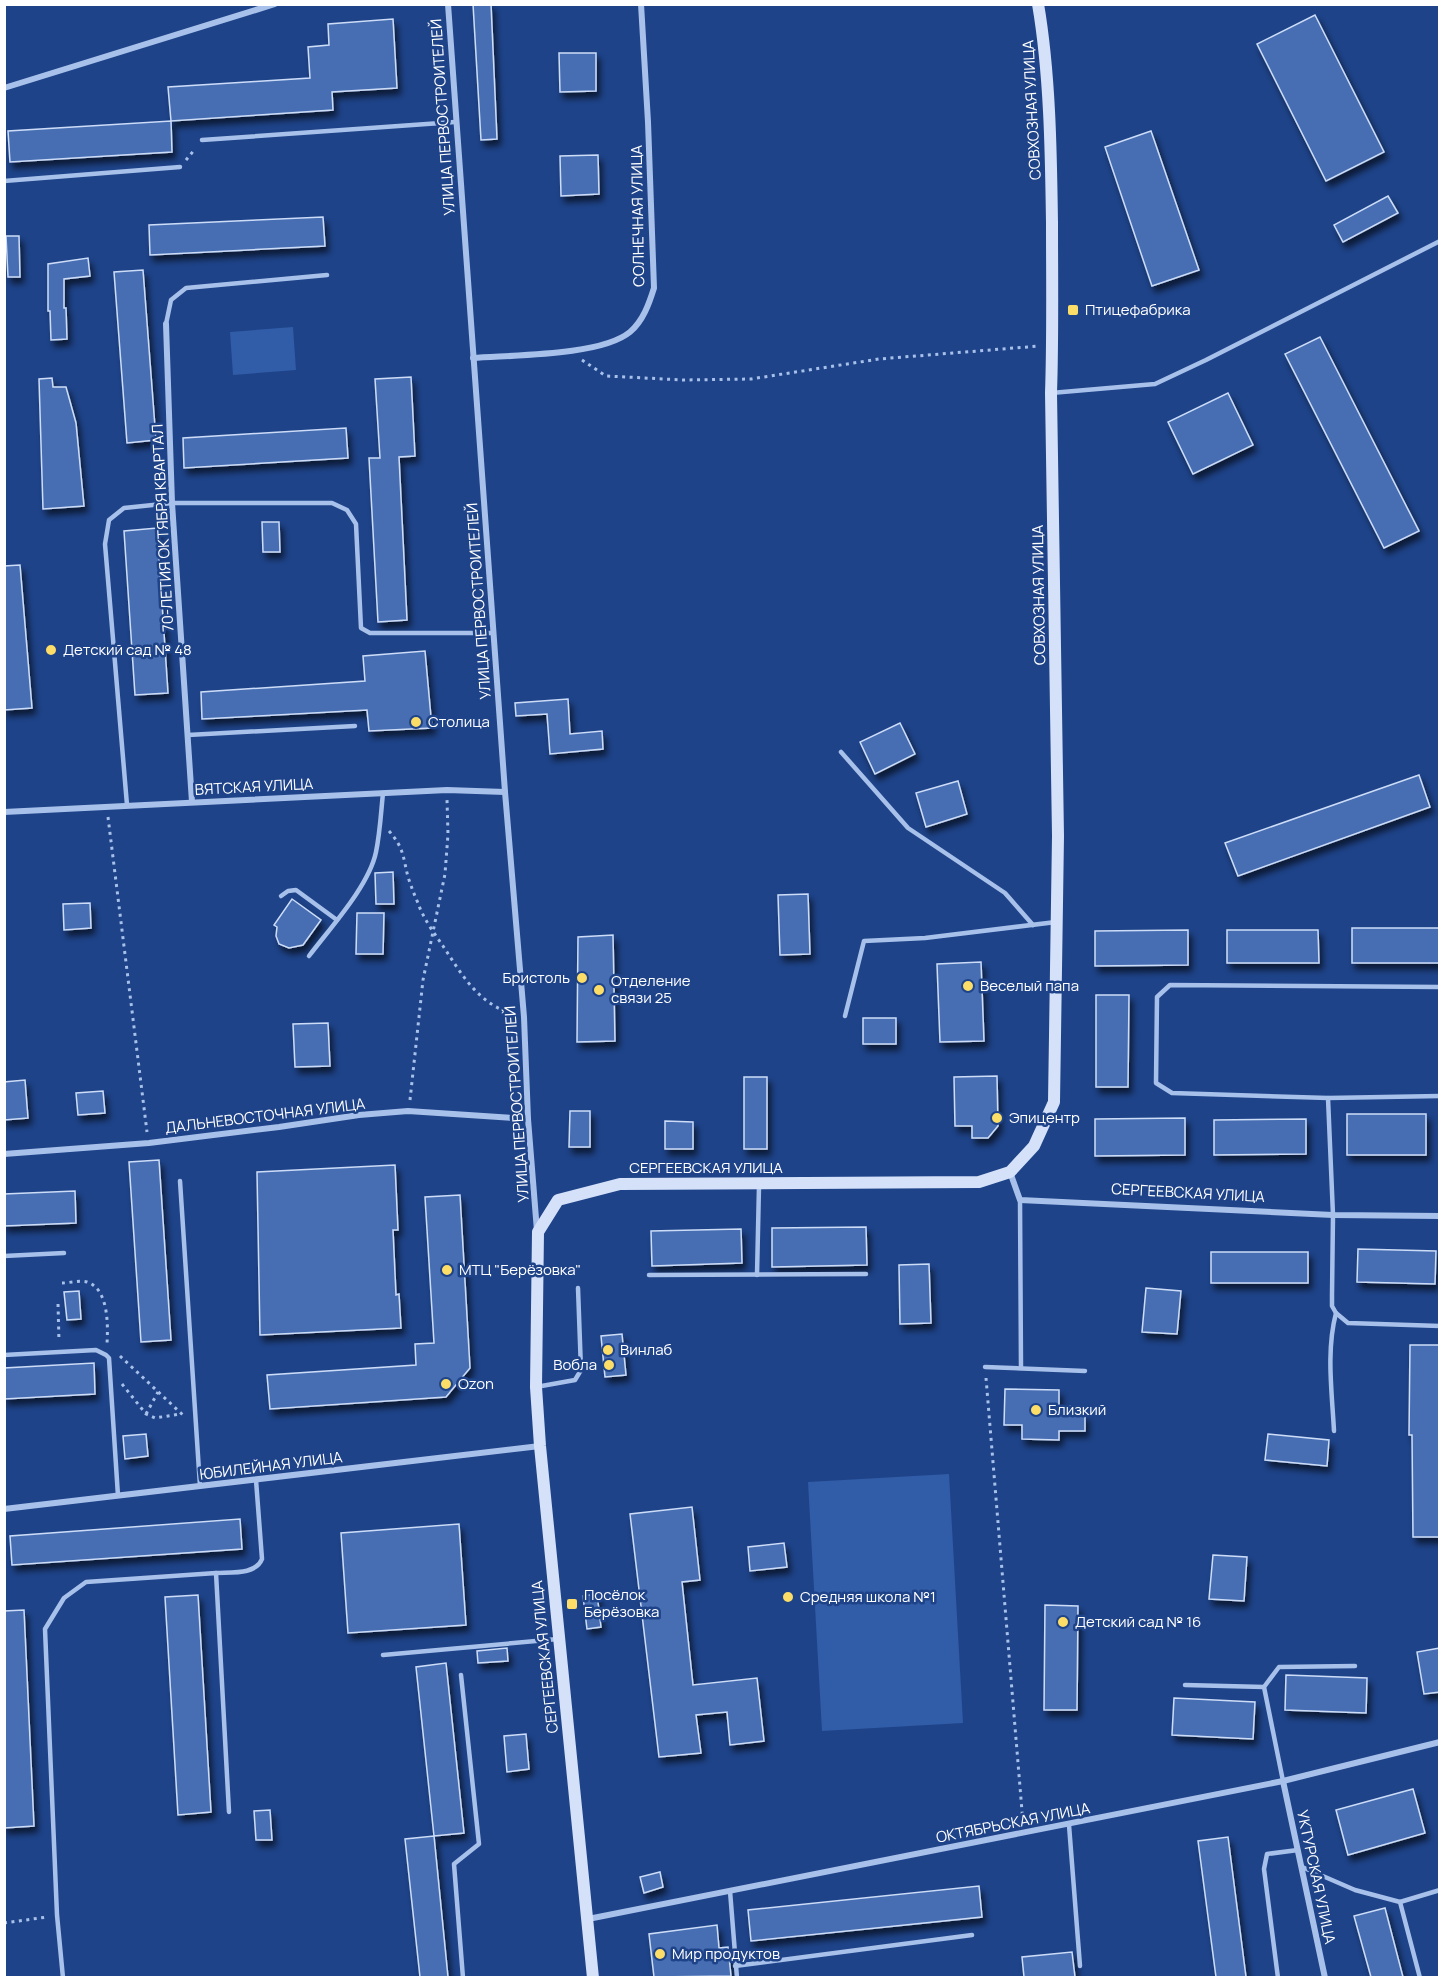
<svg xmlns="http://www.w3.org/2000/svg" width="1444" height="1982" font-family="Manrope,sans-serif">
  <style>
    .green { fill: #315ca7 }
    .building { fill: #466db2; stroke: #cdddf8; stroke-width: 1.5; filter: url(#shadow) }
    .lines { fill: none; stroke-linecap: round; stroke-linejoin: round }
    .path { stroke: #a8c1eb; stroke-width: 3; stroke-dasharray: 3 4.5; stroke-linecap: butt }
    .lane { stroke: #a8c1eb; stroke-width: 4.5 }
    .street { stroke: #a8c1eb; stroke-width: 6 }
    .secondary { stroke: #d4e1f9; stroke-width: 12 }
    .poi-dot { fill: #fbdd67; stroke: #1e4389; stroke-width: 2 }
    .labels { text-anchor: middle; stroke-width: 5; stroke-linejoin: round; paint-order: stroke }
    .street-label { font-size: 15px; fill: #fff; stroke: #1e4389 }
    .poi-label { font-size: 15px; fill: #fff; stroke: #1e4389; text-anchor: start }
  </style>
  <defs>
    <filter id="shadow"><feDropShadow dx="3.5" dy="6" stdDeviation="3" flood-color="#0009"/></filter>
  </defs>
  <rect width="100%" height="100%" fill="#1e4389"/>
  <g class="green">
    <path d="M293,327l3,43 -63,5 -3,-43z"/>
    <path d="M949,1474l14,249 -141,8 -14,-249z"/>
  </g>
  <g class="building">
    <path d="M473,4h18l6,135 -16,1z"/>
    <path d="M1315,15l69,137 -58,29 -69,-137z"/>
    <path d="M393,19l4,69 -65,4 1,18 -162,11 -3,-34 142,-9 -2,-31 21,-2 -1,-21z"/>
    <path d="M559,53h37v38l-36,1z"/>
    <path d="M171,121l1,31 -162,10 -2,-31z"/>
    <path d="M1151,131l48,139 -47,16 -47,-139z"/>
    <path d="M598,155l1,39 -38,2 -1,-40z"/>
    <path d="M1388,196l10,17 -55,29 -9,-17z"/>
    <path d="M323,217l2,29 -175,9 -1,-30z"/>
    <path d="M6,236h13l1,41h-12z"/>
    <path d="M88,258l2,18 -26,3v29h2l1,31 -16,1 -1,-29h-2v-47z"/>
    <path d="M143,270l13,170 -29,3 -13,-171z"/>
    <path d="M1320,337l99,194 -35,17 -99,-194z"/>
    <path d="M411,377l4,79 -16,1 8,163 -29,2 -9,-164h11l-5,-79z"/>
    <path d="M52,378l1,9h13l10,36 8,83 -41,3 -4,-130z"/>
    <path d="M1228,393l25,52 -60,29 -25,-52z"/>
    <path d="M346,428l2,30 -164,10 -1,-30z"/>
    <path d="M262,522h17l1,30h-17z"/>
    <path d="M157,528l11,165 -33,2 -11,-164z"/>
    <path d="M20,565l12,143 -28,2v-144z"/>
    <path d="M425,651l7,77 -63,3 -2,-21 -165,9 -1,-27 164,-11 -2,-25z"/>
    <path d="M568,699l2,35 32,-3 1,18 -53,5 -3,-40 -31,2 -1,-13z"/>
    <path d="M900,723l15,31 -40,20 -15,-32z"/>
    <path d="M1419,775l11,32 -192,69 -13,-33z"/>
    <path d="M958,781l9,33 -41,13 -10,-34z"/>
    <path d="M393,872l1,32h-18l-1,-31z"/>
    <path d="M808,894l2,60 -30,1 -2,-60z"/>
    <path d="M292,899l29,21 -18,25 -14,3 -10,-4 -3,-8 1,-9 -3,-2z"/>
    <path d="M90,903l1,25 -27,2 -1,-26z"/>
    <path d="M357,913h27l-1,41h-27z"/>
    <rect x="1352" y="928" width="88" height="35"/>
    <path d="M1188,930v35l-93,1v-35z"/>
    <path d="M1227,930h91l1,33h-92z"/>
    <path d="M613,935l2,106 -38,1 1,-105z"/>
    <path d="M981,962l3,79 -44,1 -3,-78z"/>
    <path d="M1096,995h33l-1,92h-32z"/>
    <rect x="863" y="1018" width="33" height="26"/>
    <path d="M328,1023l2,43 -35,1 -2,-43z"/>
    <path d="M997,1076l1,50 -10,12h-16v-12h-17l-1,-49z"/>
    <rect x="744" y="1077" width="23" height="72"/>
    <path d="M25,1080l3,38 -24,2v-38z"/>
    <path d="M103,1091l2,22 -27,2 -2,-22z"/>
    <path d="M570,1111h20v36h-21z"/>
    <rect x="1347" y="1114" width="79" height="41"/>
    <path d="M1185,1118v37l-90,1v-37z"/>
    <path d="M1306,1119v35l-92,1v-35z"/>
    <path d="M665,1121l28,1v27h-28z"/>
    <path d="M159,1160l12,180 -30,2 -12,-180z"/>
    <path d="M395,1165l3,65h-5l3,65 3,-1 2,34 -141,7 -3,-163z"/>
    <path d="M75,1191l1,32 -72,3v-32z"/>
    <path d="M460,1195l10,173 -24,29 -176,12 -3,-34 149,-10 -1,-21 19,-1 -9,-146z"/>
    <path d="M866,1227l1,38 -95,2v-39z"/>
    <path d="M741,1229l1,34 -90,3 -1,-35z"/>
    <path d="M1358,1249l78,2 -1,33 -78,-2z"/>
    <rect x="1211" y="1252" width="97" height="31"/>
    <path d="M929,1264l2,59 -31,1 -1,-59z"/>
    <path d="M1146,1288l35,3 -4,43 -35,-2z"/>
    <path d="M79,1291l2,28 -14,1 -3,-28z"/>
    <path d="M622,1334l4,41 -21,2 -4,-41z"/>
    <path d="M1410,1345h30v192h-27l-1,-102h-3z"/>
    <path d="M94,1363l1,31 -91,5v-31z"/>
    <path d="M1005,1389l54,1v16h16v9h10v16h-26v9l-37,-1v-14h-18z"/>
    <path d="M146,1434l2,22 -23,3 -2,-23z"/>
    <path d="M1268,1434l61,6 -2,26 -62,-6z"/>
    <path d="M692,1507l8,73 -18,2 11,103 64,-7 7,63 -34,4 -3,-33 -31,3 5,38 -42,4 -29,-243z"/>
    <path d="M240,1519l2,30 -230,16 -2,-29z"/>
    <path d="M459,1524l7,101 -118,8 -7,-100z"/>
    <path d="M784,1543l3,24 -37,4 -2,-24z"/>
    <path d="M1213,1555l34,2 -3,44 -35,-2z"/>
    <path d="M597,1594l4,33 -14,2 -4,-33z"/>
    <path d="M198,1595l13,217 -33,3 -13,-218z"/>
    <path d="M1045,1605l33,1 -1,104h-33z"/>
    <path d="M24,1610l10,216 -30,2v-217z"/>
    <path d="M507,1648l1,13 -30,2 -1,-12z"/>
    <path d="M1440,1648v44l-16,2 -7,-42z"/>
    <path d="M446,1663l18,170 -30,3 -18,-169z"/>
    <path d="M1286,1675l81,3 -1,35 -81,-3z"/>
    <path d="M1174,1698l81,4 -2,37 -81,-4z"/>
    <path d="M526,1734l3,35 -22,3 -3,-36z"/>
    <path d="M1413,1789l12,44 -77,22 -12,-45z"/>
    <path d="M270,1810l2,30h-16l-2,-29z"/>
    <path d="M434,1836l14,141h-28l-15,-138z"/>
    <path d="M1228,1837l18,140h-30l-18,-136z"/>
    <path d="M660,1872l3,15 -19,6 -4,-16z"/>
    <path d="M979,1886l3,31 -231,24 -3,-31z"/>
    <path d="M1385,1908l18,69h-32l-17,-61z"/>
    <path d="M717,1925l2,23 9,-1 3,29 -77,1 -5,-43z"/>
    <path d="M1072,1952l3,25h-51l-2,-20z"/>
  </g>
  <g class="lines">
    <g class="path">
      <path d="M186,160l9,-11"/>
      <path d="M582,360l24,16 78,4 67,-1 128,-20 160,-13"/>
      <path d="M108,817l39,315"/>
      <path d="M389,831c15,17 14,26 19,46 3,9 6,17 10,26 5,15 16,30 25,43 19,29 36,59 71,68"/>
      <path d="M410,1100l13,-120 22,-106 3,-40 -1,-34"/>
      <path d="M62,1283c7,0 18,-3 25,-1 22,7 21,44 20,62"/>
      <path d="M58,1304l1,37"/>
      <path d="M120,1356l65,61"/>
      <path d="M986,1378l37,445"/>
      <path d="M122,1384l24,30 9,4 25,-4"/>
      <path d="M146,1414l12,-22"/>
      <path d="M4,1923l43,-6"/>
    </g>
    <g class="lane">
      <path d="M202,140l253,-18"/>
      <path d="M4,181l176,-14"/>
      <path d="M166,324l5,-24 15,-12 141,-13"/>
      <path d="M1051,393l104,-9 51,-24 234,-119"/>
      <path d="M188,735l167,-9"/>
      <path d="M841,752l67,76 97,65 28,32"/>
      <path d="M127,805l-22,-261 4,-24 15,-12 48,-5h160l15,7 9,14 5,104 9,5h123"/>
      <path d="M281,896l7,-5 8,-1 41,30"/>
      <path d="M309,956c21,-28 60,-70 67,-104 4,-19 5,-40 7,-59"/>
      <path d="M1440,987l-270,-2 -13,12 -1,86 16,10 156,5 5,117 -1,80v11l4,7 12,10 92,3"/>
      <path d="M845,1016l19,-75 61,-3 131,-16"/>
      <path d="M1328,1098l112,-2"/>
      <path d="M180,1181l20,305"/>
      <path d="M1020,1200l1,168"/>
      <path d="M4,1256l60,-3"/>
      <path d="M649,1275l217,-1"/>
      <path d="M757,1275l2,-89"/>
      <path d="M4,1355l92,-5 10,5 3,3 9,138"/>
      <path d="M985,1367l100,4"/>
      <path d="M536,1387l39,-7 6,-10 -3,-82"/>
      <path d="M1334,1431c-2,-39 -8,-80 2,-118"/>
      <path d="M216,1573c15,-1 40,2 46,-14l-6,-79"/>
      <path d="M383,1655l175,-16"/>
      <path d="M461,1675l18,169 -25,20 9,114"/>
      <path d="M1185,1685l79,2"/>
      <path d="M1283,1781l-19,-94 15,-20 76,-1"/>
      <path d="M1069,1825l11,141"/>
      <path d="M1302,1867l53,23 45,12"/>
      <path d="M730,1891l7,87"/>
      <path d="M735,1966l237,-31"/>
      <path d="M63,1978l-6,-63 -12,-286 19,-31 22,-16 130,-9 13,239"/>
      <path d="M1278,1978l-14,-109 3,-15 31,-4"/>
      <path d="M1420,1978l-20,-76 40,-12"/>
    </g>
    <g class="street">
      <path d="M448,4l57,788 19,225 4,102 9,112"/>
      <path d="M4,88l271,-84"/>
      <path d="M166,324l6,179 20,299"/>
      <path d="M473,358c39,-3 128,-2 157,-26 13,-11 19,-28 24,-44l-6,-166 -7,-118"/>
      <path d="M4,812l443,-22 58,2"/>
      <path d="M4,1154l145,-11 130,-16 80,-12 49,-4 120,8"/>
      <path d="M1010,1172l10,28 313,15 107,1"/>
      <path d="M4,1509l536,-63"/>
      <path d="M1283,1781l42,197"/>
      <path d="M588,1919l695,-138 157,-39"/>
    </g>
    <path class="secondary" d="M593,1978l-53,-532 -4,-59 2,-155 20,-32 62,-16 359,-2 31,-10 24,-26 20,-44 4,-266 -7,-443c2,-57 1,-113 1,-170 -1,-70 -2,-149 -14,-219"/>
  </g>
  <g class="poi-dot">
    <rect x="1067" y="304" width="12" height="12" rx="3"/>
    <circle cx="51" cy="650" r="6"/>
    <circle cx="416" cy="722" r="6"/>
    <circle cx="582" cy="978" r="6"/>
    <circle cx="968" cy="986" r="6"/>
    <circle cx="599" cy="990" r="6"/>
    <circle cx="997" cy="1118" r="6"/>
    <circle cx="447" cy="1270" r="6"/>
    <circle cx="608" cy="1350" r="6"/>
    <circle cx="609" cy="1365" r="6"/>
    <circle cx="446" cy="1384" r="6"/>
    <circle cx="1036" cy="1410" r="6"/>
    <circle cx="788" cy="1597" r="6"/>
    <rect x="566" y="1598" width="12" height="12" rx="3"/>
    <circle cx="1063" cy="1622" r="6"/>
    <circle cx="660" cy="1954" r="6"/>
  </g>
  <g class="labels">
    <g class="street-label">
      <text transform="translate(1032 110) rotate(-93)" y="5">СОВХОЗНАЯ УЛИЦА</text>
      <text transform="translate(443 117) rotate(-94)" y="5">УЛИЦА ПЕРВОСТРОИТЕЛЕЙ</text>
      <text transform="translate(638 216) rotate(-91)" y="5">СОЛНЕЧНАЯ УЛИЦА</text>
      <text transform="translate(163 528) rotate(-93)" y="5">70-ЛЕТИЯ ОКТЯБРЯ КВАРТАЛ</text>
      <text transform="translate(1039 595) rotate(-91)" y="5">СОВХОЗНАЯ УЛИЦА</text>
      <text transform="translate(479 601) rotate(-94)" y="5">УЛИЦА ПЕРВОСТРОИТЕЛЕЙ</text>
      <text transform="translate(254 787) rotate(-3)" y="5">ВЯТСКАЯ УЛИЦА</text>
      <text transform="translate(517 1104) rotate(-94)" y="5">УЛИЦА ПЕРВОСТРОИТЕЛЕЙ</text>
      <text transform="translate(265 1116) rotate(-7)" y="5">ДАЛЬНЕВОСТОЧНАЯ УЛИЦА</text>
      <text x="706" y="1173">СЕРГЕЕВСКАЯ УЛИЦА</text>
      <text transform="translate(1188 1193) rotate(3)" y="5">СЕРГЕЕВСКАЯ УЛИЦА</text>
      <text transform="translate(271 1466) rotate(-7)" y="5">ЮБИЛЕЙНАЯ УЛИЦА</text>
      <text transform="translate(545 1657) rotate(-96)" y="5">СЕРГЕЕВСКАЯ УЛИЦА</text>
      <text transform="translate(1013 1823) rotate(-11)" y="5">ОКТЯБРЬСКАЯ УЛИЦА</text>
      <text transform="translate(1316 1877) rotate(78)" y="5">УКТУРСКАЯ УЛИЦА</text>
    </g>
    <g class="poi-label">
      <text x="1085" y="315">Птицефабрика</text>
      <text x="63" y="655">Детский сад № 48</text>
      <text x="428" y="727">Столица</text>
      <text x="570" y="983" text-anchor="end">Бристоль</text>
      <text x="611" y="986">Отделение<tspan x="611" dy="17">связи 25</tspan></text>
      <text x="980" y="991">Веселый папа</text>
      <text x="1009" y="1123">Эпицентр</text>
      <text x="459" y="1275">МТЦ "Берёзовка"</text>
      <text x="620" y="1355">Винлаб</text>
      <text x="597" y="1370" text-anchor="end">Вобла</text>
      <text x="458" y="1389">Ozon</text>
      <text x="1048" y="1415">Близкий</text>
      <text x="584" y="1600">Посёлок<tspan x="584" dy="17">Берёзовка</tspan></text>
      <text x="800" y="1602">Средняя школа №1</text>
      <text x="1075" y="1627">Детский сад № 16</text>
      <text x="672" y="1959">Мир продуктов</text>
    </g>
  </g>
  <rect width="1444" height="1982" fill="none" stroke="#ffffff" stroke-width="12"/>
</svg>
